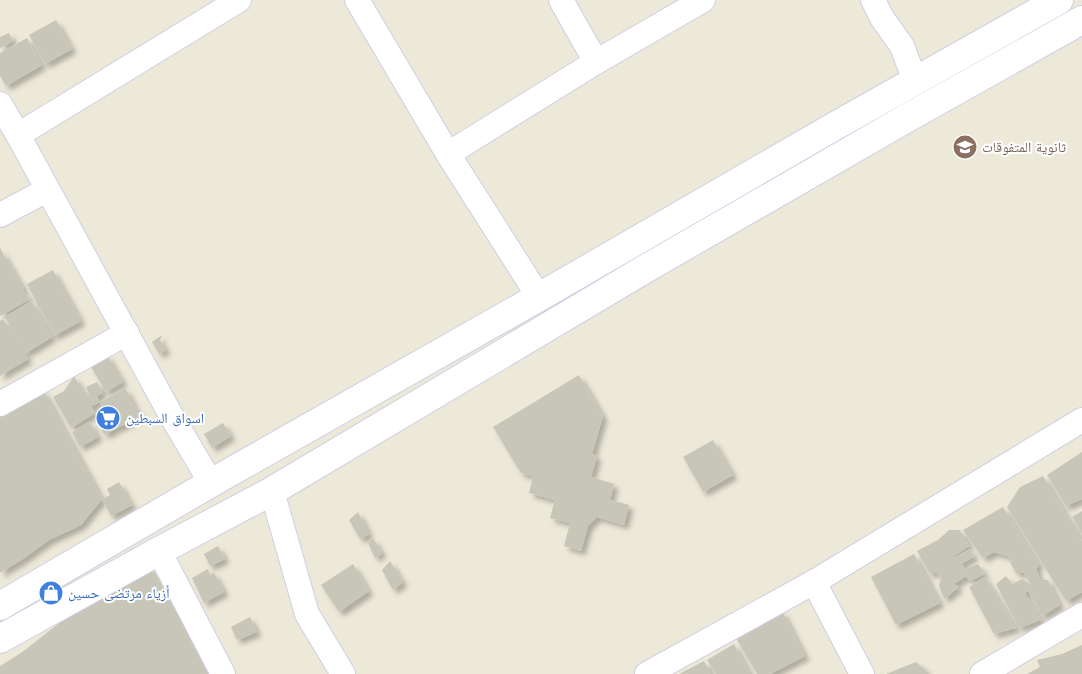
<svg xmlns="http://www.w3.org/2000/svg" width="1082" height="674" font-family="'Work Sans','Noto Naskh Arabic',sans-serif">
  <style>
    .building { fill: #c8c5b9; filter: url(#shadow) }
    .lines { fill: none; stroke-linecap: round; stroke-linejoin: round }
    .minor-casing { stroke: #cfcee4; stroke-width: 26 }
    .tertiary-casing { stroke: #cfcee4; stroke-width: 30 }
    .minor { stroke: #fff; stroke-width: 24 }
    .tertiary { stroke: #fff; stroke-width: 28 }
    .labels { text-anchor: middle; stroke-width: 4; stroke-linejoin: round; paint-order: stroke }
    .education-label { font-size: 14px; fill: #785e54; stroke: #fff; text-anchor: start }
    .shop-label { font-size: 14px; fill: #366cbe; stroke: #fff; text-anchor: start }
  </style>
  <defs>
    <filter id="shadow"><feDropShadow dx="4.5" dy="4.5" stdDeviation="2.5" flood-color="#0004"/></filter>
  </defs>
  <rect width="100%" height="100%" fill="#ede9d9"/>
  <g class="building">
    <path d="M56,20l16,29 -27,15 -16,-29z"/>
    <path d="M9,33l4,8 -13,7v-11z"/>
    <path d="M27,38l15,27 -36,21 -6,-10v-23z"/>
    <path d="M0,248l24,41 -2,1 8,9 -30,17z"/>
    <path d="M53,270l28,51 -27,15 -27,-52z"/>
    <path d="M31,301l21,36 -26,16 -21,-36z"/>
    <path d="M3,319l25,40 -28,17v-55z"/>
    <path d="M162,335l-2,5 6,10 -7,4 -7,-12z"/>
    <path d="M107,355l16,27 -17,10 -16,-27z"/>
    <path d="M579,375l24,41 -11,38 5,2 -6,21 23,7 -4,16 19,5 -5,20 -27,-8 -9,9 -7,25 -17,-5 6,-23 -20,-5 5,-18 -26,-7 4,-17 -12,-3 -28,-46z"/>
    <path d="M74,376l12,20 3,-2 -3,-7 11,-5 6,11 -6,3 3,6 -9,4 4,7 -24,15 -18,-31 11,-6z"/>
    <path d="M125,388l15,28 -36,19 -9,-22 8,-6 -3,-5z"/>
    <path d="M43,390l59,109 -21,26 -32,15 -26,19 -23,14v-160z"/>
    <path d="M90,422l8,15 -18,10 -8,-15z"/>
    <path d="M223,423l8,13 -19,12 -8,-14z"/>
    <path d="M713,440l20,35 -30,17 -20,-35z"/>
    <path d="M1082,452v47l-16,7 -19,-31z"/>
    <path d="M1043,476l39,65v51l-16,9 -59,-94 13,-20z"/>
    <path d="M119,482l13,23 -21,11 -9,-17 8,-4 -3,-6z"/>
    <path d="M1003,507l36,58 -3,4 4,10 8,1 12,25 -18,11 -14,-25 -3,2 16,27 -22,8 -23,-44 10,-8 6,8 10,-5 9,6 -7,-12h-8l-6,-11 3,-2 -5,-4 -14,-4 -11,6 -20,-28z"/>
    <path d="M1082,511v23l-10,-17z"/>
    <path d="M358,512l11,22 -9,5 -11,-19z"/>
    <path d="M949,530h11l9,16 -14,9v2l15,-8 4,8 -12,6 3,6 13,-5 7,10 -15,7 -4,-5 -12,8 5,3 -15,12 -5,-13 2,-8 -5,-6 -6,2 -13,-23 21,-11z"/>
    <path d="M373,538l9,15 -7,5 -7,-15z"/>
    <path d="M218,546l7,13 -15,7 -6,-12z"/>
    <path d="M914,554l26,49 -44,22 -25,-48z"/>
    <path d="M390,561l13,21 -10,8 -11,-20z"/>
    <path d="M353,564l16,27 -30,21 -18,-27z"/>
    <path d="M148,565l60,109h-208v-8l21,-13 46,-36z"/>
    <path d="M208,569l2,6 4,-2 10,19 -20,11 -12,-25z"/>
    <path d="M985,577l31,51 -22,6 -25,-47z"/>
    <path d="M782,611l23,45 -35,18h-13l-21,-36z"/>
    <path d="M250,617l7,15 -20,8 -6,-13z"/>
    <path d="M734,644l16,30h-34l-9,-14z"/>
    <path d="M1082,645v29h-55l13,-7 -3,-7 25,-6z"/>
    <path d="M704,661l7,13h-32z"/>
    <path d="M916,662l14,12h-44z"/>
  </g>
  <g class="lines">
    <defs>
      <g id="minor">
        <path d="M357,0l91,154 91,143"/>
        <path d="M561,0l35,62"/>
        <path d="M873,0l9,18 20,28 13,35"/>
        <path d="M0,104l18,31 154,282 39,66"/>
        <path d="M18,135l221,-135"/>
        <path d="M448,154l148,-92 107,-62"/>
        <path d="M0,215l47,-25"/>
        <path d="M0,404l127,-71"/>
        <path d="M272,491l35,123 36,60"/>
        <path d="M159,551l64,123"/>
        <path d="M814,582l48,92"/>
        <path d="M647,674l167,-92 268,-162"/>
        <path d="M982,674l100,-59"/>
      </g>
      <g id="tertiary">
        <path d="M0,606l211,-123 328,-186 296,-171 224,-126"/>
        <path d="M0,639l159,-88 113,-60 373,-222 262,-151 175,-98"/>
      </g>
    </defs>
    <use href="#minor" class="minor-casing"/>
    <use href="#tertiary" class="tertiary-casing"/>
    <use href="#minor" class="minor"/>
    <use href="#tertiary" class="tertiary"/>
  </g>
  <defs>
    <symbol id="school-disc" viewBox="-11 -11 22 22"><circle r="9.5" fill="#8d6e63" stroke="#fff"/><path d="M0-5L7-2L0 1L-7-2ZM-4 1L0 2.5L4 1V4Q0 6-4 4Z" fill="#fff"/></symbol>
    <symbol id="supermarket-disc" viewBox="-11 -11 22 22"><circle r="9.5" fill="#3f7fe0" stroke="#fff"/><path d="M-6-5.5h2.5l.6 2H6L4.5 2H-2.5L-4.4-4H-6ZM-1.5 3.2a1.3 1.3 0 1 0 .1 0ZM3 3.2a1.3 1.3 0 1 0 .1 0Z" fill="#fff"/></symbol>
    <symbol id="shop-disc" viewBox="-11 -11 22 22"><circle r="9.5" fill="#3f7fe0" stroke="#fff"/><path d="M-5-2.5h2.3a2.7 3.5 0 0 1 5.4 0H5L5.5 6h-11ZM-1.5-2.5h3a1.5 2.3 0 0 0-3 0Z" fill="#fff"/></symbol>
  </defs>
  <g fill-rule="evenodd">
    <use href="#school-disc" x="951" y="133" width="28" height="28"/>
    <use href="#supermarket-disc" x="94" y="404" width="28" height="28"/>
    <use href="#shop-disc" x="37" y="579" width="28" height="28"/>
  </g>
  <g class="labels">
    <g class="education-label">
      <text x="982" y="152">ثانوية المتفوقات</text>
    </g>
    <g class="shop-label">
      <text x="126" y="423">اسواق السبطين</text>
      <text x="68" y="598">أزياء مرتضى حسين</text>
    </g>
  </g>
</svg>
